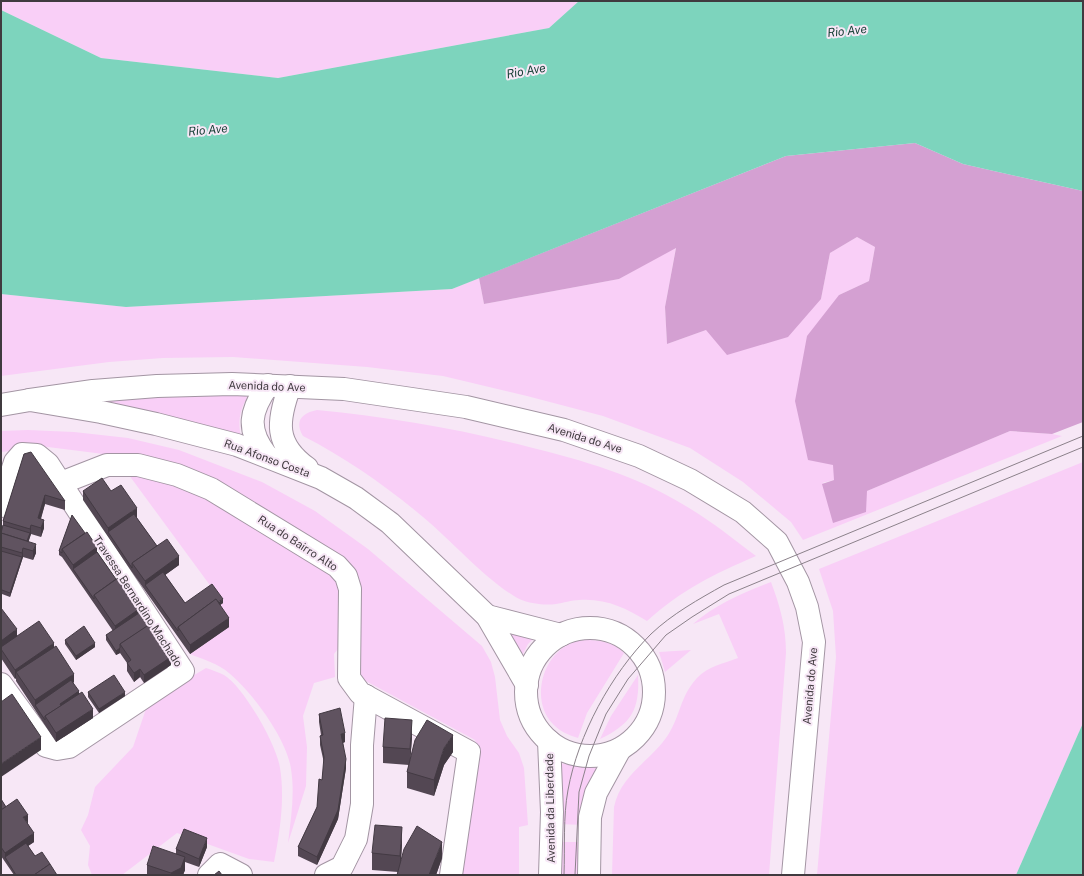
<svg xmlns="http://www.w3.org/2000/svg" width="1084" height="876" font-family="'Public Sans',sans-serif">
  <style>
    .green { fill: #f9cff7 }
    .forest { fill: #d4a0d2 }
    .water { fill: #7dd4bd }
    .lines { fill: none; stroke-linecap: round; stroke-linejoin: round }
    .minor-casing { stroke: #a395a3; stroke-width: 24 }
    .minor { stroke: #fff; stroke-width: 22 }
    .tram { stroke: #8b818a; stroke-width: 1 }
    .wall { fill: #534753 }
    .shaded-wall { fill: #433a43 }
    .building { fill: #605360; stroke: #433a43 }
    .labels { text-anchor: middle; stroke-width: 4; stroke-linejoin: round; paint-order: stroke }
    .street-label { font-size: 11px; fill: #403a3f; stroke: #f7e7f6 }
    .water-label { font-size: 12px; font-style: italic; fill: #184137; stroke: #f7e7f6 }
  </style>
  <rect width="100%" height="100%" fill="#f7e7f6"/>
  <g class="green">
    <path d="M1,1h578l-30,27 -271,50 -177,-20 -100,-48z"/>
    <path d="M857,237l18,10 -6,34 -30,14 -5,185 -12,3 45,8 143,-60 42,3 10,2 -259,104 -12,-18 -48,-40 -53,-34 -87,-32 -76,-20 -84,-20 -76,-9 -134,-10 -70,1 -54,4 -108,14v-82l125,13 326,-18 27,-11 5,26 135,-25 57,-32 -11,60 2,37 39,-14 115,-31 9,-46z"/>
    <path d="M245,394l2,4c-8,13 -9,24 -6,40l-151,-33 25,-9z"/>
    <path d="M317,410c72,7 143,19 212,37 53,13 108,29 155,58 26,15 48,33 72,51 -44,19 -73,33 -109,65 -21,-13 -42,-23 -68,-21 -7,0 -16,3 -23,4 -12,2 -32,-1 -42,-8 -31,-19 -62,-55 -91,-79 -37,-31 -77,-59 -120,-81 -9,-15 -1,-23 14,-26z"/>
    <path d="M28,430l46,2 54,6 51,12 83,32 53,29 53,38 114,97 9,16 4,15 5,43 7,16 12,17 5,15 4,57 -9,2v48h-59l18,-125 -3,-10 -111,-60 -8,-14 -4,-92 -201,-114 -119,-15 -21,6 -10,1v-21z"/>
    <path d="M1083,462v261l-67,152h-199l19,-218 -3,-46 -14,-42z"/>
    <path d="M126,471l73,20 133,83 9,9v62l-7,9 1,23 -21,6 -11,33 4,31 -1,39 -18,57c3,-25 7,-49 3,-74 -4,-30 -39,-77 -62,-96 -10,-9 -27,-14 -39,-19l39,-27 -13,-19 7,-5z"/>
    <path d="M771,582c9,24 15,45 15,71l-17,222h-157l2,-68c7,-33 37,-46 54,-72 12,-18 12,-39 29,-57 11,-12 26,-14 41,-20l-19,-44 -26,10c23,-20 50,-31 78,-42z"/>
    <path d="M502,629l35,6 -9,9 -5,10z"/>
    <path d="M590,640c14,1 24,3 34,13l-37,60 -9,25c-10,-3 -19,-7 -26,-15 -22,-25 -9,-71 23,-81 5,-2 10,-2 15,-2z"/>
    <path d="M691,650l-26,22 -6,-20z"/>
    <path d="M206,668c6,2 12,4 18,7 19,11 53,70 56,93 5,30 0,64 -6,94l-25,-3 -72,-26 -55,42h-30l-4,-10 2,-19 -9,-16 7,-15 7,-28 38,-40 15,-44z"/>
    <path d="M638,675c2,35 -7,49 -38,64l11,-23z"/>
    <path d="M556,763l42,5 -13,57 -28,-1z"/>
    <path d="M556,842h30l-1,33h-30z"/>
  </g>
  <path class="forest" d="M915,143l48,21 120,27v231l-31,12 -42,-3 -143,60 -1,21 -33,11 -11,-39 12,-4 -1,-15 -25,-5 -13,-59 12,-65 32,-41 30,-14 6,-34 -18,-10 -27,16 -9,46 -33,38 -61,18 -21,-25 -39,14 -2,-37 11,-59 -57,31 -135,25 -5,-26 307,-122z"/>
  <g class="water">
    <path d="M579,1h504v190l-120,-27 -48,-21 -129,13 -334,133 -326,18 -125,-13v-284l100,48 177,20 271,-50z"/>
    <path d="M1083,723v152h-67z"/>
  </g>
  <g class="lines">
    <defs>
      <g id="minor">
        <path d="M290,386c-13,35 -16,58 17,82"/>
        <path d="M30,400l63,-9 64,-5 75,-2 112,5 122,18 98,23 75,26 51,24 53,32 34,30 21,40 9,25 7,35 -21,233"/>
        <path d="M1,405l29,-5 71,12 55,12 81,21 84,33 35,20 34,25 97,93 40,69"/>
        <path d="M266,455c-20,-26 -16,-44 2,-70"/>
        <path d="M61,483l46,-18h31l39,10 34,14 126,77 9,10 4,13 -1,89 11,15 109,59 -18,123"/>
        <path d="M1,506l14,-44 7,-8 15,1 11,9 135,207 -114,76 -12,2 -11,-3 -45,-62"/>
        <path d="M487,616l74,19"/>
        <circle cx="590" cy="692" r="64"/>
        <path d="M549,741l3,71 -2,63"/>
        <path d="M209,875l11,-11 21,11"/>
        <path d="M326,875l16,-8 14,-28 6,-35v-59l4,-49"/>
        <path d="M589,875l1,-58 6,-24 24,-44"/>
      </g>
    </defs>
    <use href="#minor" class="minor-casing"/>
    <use href="#minor" class="minor"/>
    <g class="tram">
      <path d="M564,875c1,-28 -1,-58 4,-85 10,-55 43,-116 83,-156 21,-20 48,-35 73,-49l359,-149"/>
      <path d="M575,875l4,-83 10,-36 17,-42 22,-35 38,-44 26,-18 37,-23 354,-147"/>
    </g>
  </g>
  <g class="wall">
    <path d="M24,454l41,47v9l-20,-6 -4,15 3,9 -3,9 -10,-3 -3,8 8,11 -3,7 -10,-3 -13,40 -8,-3 -1,3v-65l2,-7v-4z"/>
    <path d="M83,491h28l25,26 21,29 22,19 -14,10 20,28h38l-3,2 9,22 -39,27 -58,-82 -49,-72z"/>
    <path d="M72,515l67,98 32,52 -27,18 -4,-6 -6,5 -7,-11v-8l-7,-10 -4,2 -10,-15v-5l7,-4 -40,-58 -11,-16 -3,-2v-4z"/>
    <path d="M1,608l16,28 37,11 20,35 -1,1 20,35 -37,24 -40,-61v-3l-1,1 -14,-21z"/>
    <path d="M65,640l30,7 -19,13 -11,-16z"/>
    <path d="M88,692l37,4 -26,17 -11,-16z"/>
    <path d="M319,714l26,28 -2,1 3,25 -8,51 -21,46 -19,-9v-9l19,-40 5,-27 2,-17 -4,-18v-9l1,-1 -2,-13z"/>
    <path d="M412,737l-2,25 43,-10 -9,13 -10,31 -27,-8v-16l2,-7 -26,-2v-16z"/>
    <path d="M1,799l5,8 22,17 6,18 -6,4 7,10 22,19h-43l-13,-19z"/>
    <path d="M402,844l-1,17 41,-3 -6,17h-39l1,-3 -26,-2v-17z"/>
    <path d="M207,847l-8,20 -14,-5v8l-2,5h-36v-10l29,-11v-5z"/>
  </g>
  <g class="shaded-wall">
    <path d="M45,495v9l-7,23v-9z"/>
    <path d="M137,508v9l-29,15v-4z"/>
    <path d="M44,520v8l-3,9v-9z"/>
    <path d="M31,525v9l-5,16v-5l4,-12v-4z"/>
    <path d="M36,544v9l-3,7v-9z"/>
    <path d="M97,547v9l-24,13v-4z"/>
    <path d="M23,548v9l-13,40v-4l12,-36v-4z"/>
    <path d="M179,556v9l-32,23 -2,-3v5v-9z"/>
    <path d="M223,599v4l-41,29 -2,-3z"/>
    <path d="M139,609v9l-24,16v-8z"/>
    <path d="M229,618v9l-39,27v-9z"/>
    <path d="M17,629v9l-16,11v-8z"/>
    <path d="M54,643v8l-38,21v6l-1,1v-9z"/>
    <path d="M95,643v4l-19,13v-4z"/>
    <path d="M120,648v5l-4,2v-4z"/>
    <path d="M171,657v8l-27,18v-8z"/>
    <path d="M140,669v8l-6,5v-9z"/>
    <path d="M74,674v8l-37,26 -2,-3v-5z"/>
    <path d="M79,691v5l-19,13v-5z"/>
    <path d="M125,692v4l-26,17v-4z"/>
    <path d="M93,709v9l-37,24v-9z"/>
    <path d="M412,720v17l-2,28v-16z"/>
    <path d="M345,733v9l-4,1v-9z"/>
    <path d="M453,735v17l-9,13 -10,31v-16l10,-32z"/>
    <path d="M41,737v13l-40,27v-13z"/>
    <path d="M346,759v9l-8,51 -21,46v-8z"/>
    <path d="M28,815v9l-5,-7z"/>
    <path d="M402,827v17l-2,28v-16z"/>
    <path d="M34,833v9l-27,18 -2,-3v-4z"/>
    <path d="M207,838v9l-8,20v-8z"/>
    <path d="M442,842v16l-6,17h-7z"/>
    <path d="M185,857v13l-2,5h-12v-2z"/>
  </g>
  <g class="building">
    <path d="M31,452l34,49 -20,-6 -7,23 6,2 -3,8 -10,-3 -1,4 -27,-8 21,-67z"/>
    <path d="M102,478l9,13 10,-6 16,23 -29,20 -25,-37z"/>
    <path d="M134,514l23,32 -25,17v5l-24,-36z"/>
    <path d="M72,515l13,18 -23,16v4l-3,-2z"/>
    <path d="M3,525l27,8 -3,8 -26,-8z"/>
    <path d="M87,532l10,15 -24,18 -11,-16z"/>
    <path d="M1,533l35,11 -3,7 -10,-3 -1,5 -21,-6z"/>
    <path d="M167,539l12,17 -34,25 -13,-18z"/>
    <path d="M1,551l21,6 -12,36 -8,-3 -1,3z"/>
    <path d="M97,552l19,27 -22,16v4l-21,-30z"/>
    <path d="M163,572l22,31 27,-19 11,15 -5,3 -2,-3 -38,28v4l-33,-46z"/>
    <path d="M118,578l21,31 -24,17 -21,-31z"/>
    <path d="M216,599l13,19 -39,27 -12,-18z"/>
    <path d="M1,608l16,21 -16,12z"/>
    <path d="M139,613l9,13 -28,18v4l-4,3 -10,-16z"/>
    <path d="M39,621l15,22 -39,27 -14,-21v-2z"/>
    <path d="M150,624l21,33 -27,18 -4,-6 -6,4 -7,-10 4,-3 -11,-16z"/>
    <path d="M84,626l11,17 -19,13 -11,-16z"/>
    <path d="M56,646l18,28 -39,26 -19,-28z"/>
    <path d="M114,675l11,17 -26,17 -11,-17z"/>
    <path d="M71,680l8,11 -19,13 1,2 -16,10v4l-10,-15z"/>
    <path d="M82,692l11,17 -37,24 -11,-17z"/>
    <path d="M12,694l29,43 -40,27v-62z"/>
    <path d="M340,708l5,25 -4,1 5,25 -8,51 -21,47 -19,-10 19,-40 2,-28 3,1 2,-23 -4,-21 3,-1 -4,-21z"/>
    <path d="M385,718l27,2 -2,29 -27,-2z"/>
    <path d="M427,720l26,15 -9,13 -10,32 -27,-8 8,-32z"/>
    <path d="M1,799l5,8 -5,3z"/>
    <path d="M17,799l11,16 -5,2 11,16 -29,20 -4,-6v-37z"/>
    <path d="M375,825l27,2 -2,29 -28,-3z"/>
    <path d="M417,826l25,16 -13,33h-32l7,-26z"/>
    <path d="M184,829l23,9 -8,21 -23,-10z"/>
    <path d="M26,843l9,13 7,-4 8,12 -16,11h-18l-11,-18z"/>
    <path d="M153,846l32,11 -4,11 -10,5 -24,-8z"/>
    <path d="M50,864l7,11h-23z"/>
    <path d="M219,871l3,4h-8z"/>
  </g>
  <g class="labels">
    <g class="street-label">
      <text transform="translate(267 386) rotate(2)" y="4">Avenida do Ave</text>
      <text transform="translate(585 438) rotate(17)" y="4">Avenida do Ave</text>
      <text transform="translate(267 458) rotate(20)" y="4">Rua Afonso Costa</text>
      <text transform="translate(298 543) rotate(33)" y="4">Rua do Bairro Alto</text>
      <text transform="translate(138 601) rotate(57)" y="4">Travessa Bernardino Machado</text>
      <text transform="translate(810 686) rotate(-85)" y="4">Avenida do Ave</text>
      <text transform="translate(550 808) rotate(-91)" y="4">Avenida da Liberdade</text>
    </g>
    <g class="water-label">
      <text transform="translate(847 31) rotate(-6)" y="4">Rio Ave</text>
      <text transform="translate(526 71) rotate(-10)" y="4">Rio Ave</text>
      <text transform="translate(208 130) rotate(-5)" y="4">Rio Ave</text>
    </g>
  </g>
  <rect width="1084" height="876" fill="none" stroke="#403a3f" stroke-width="4"/>
</svg>
